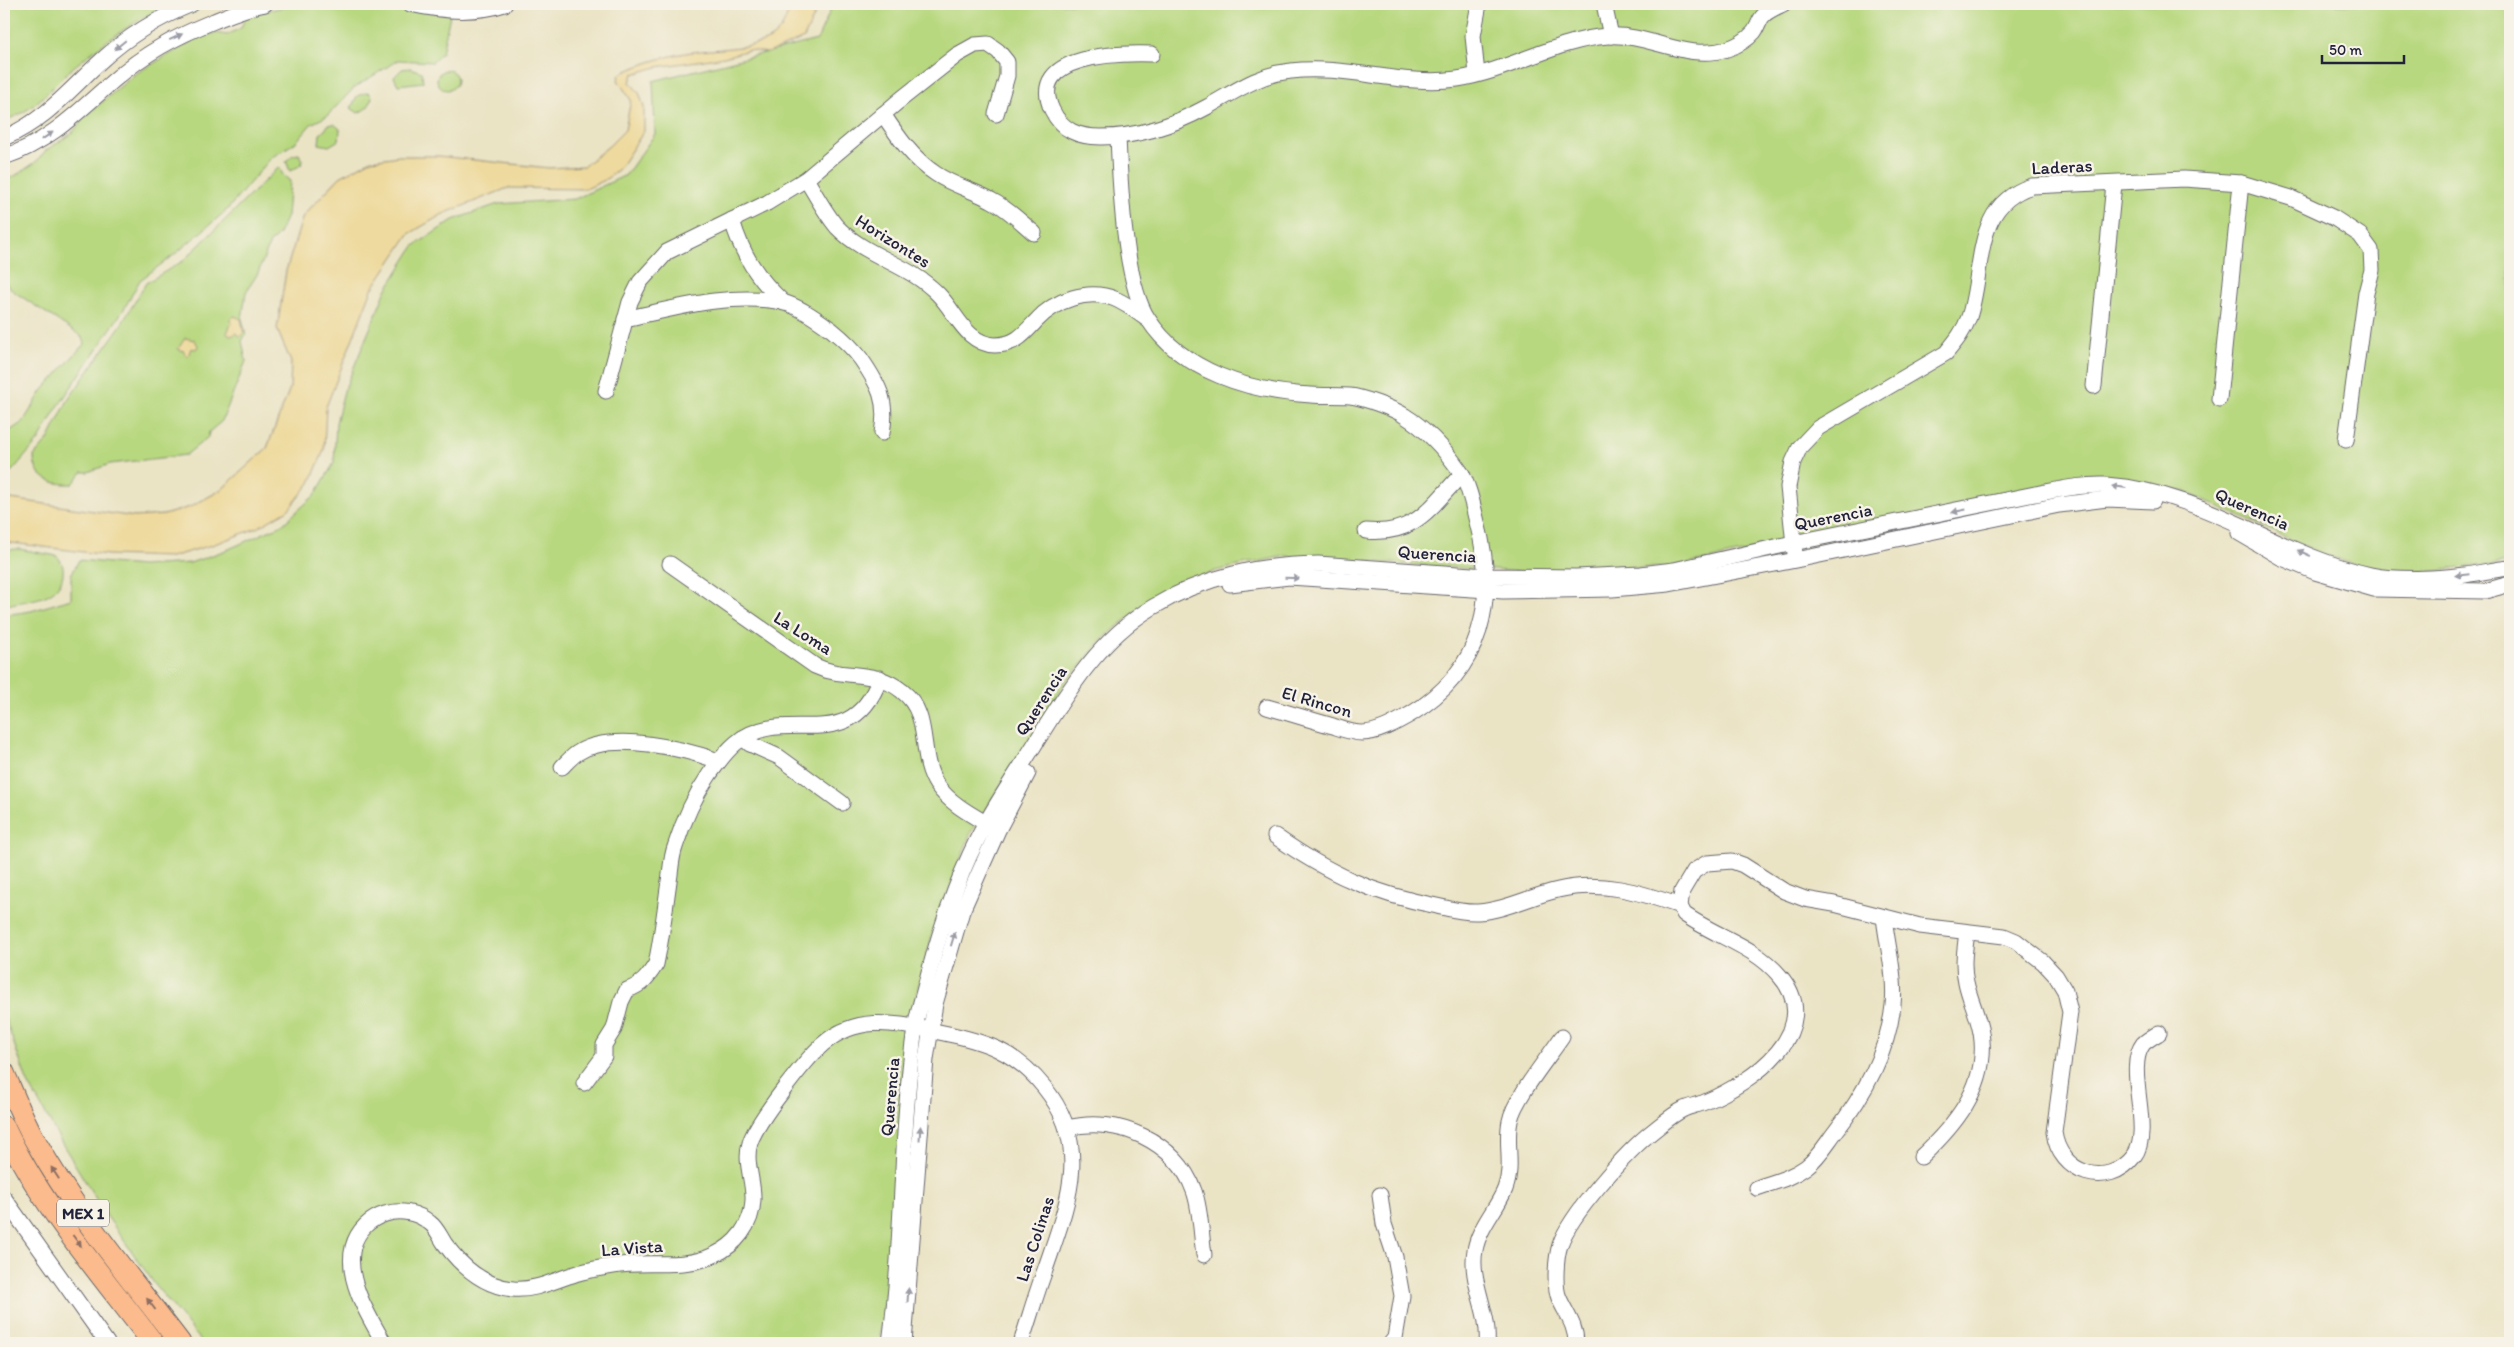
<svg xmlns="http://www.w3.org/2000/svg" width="2514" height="1347" font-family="Itim,sans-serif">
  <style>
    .green { fill: #b8d87f; stroke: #6d7d5d }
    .sand { fill: #eeda9e; stroke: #887e6c }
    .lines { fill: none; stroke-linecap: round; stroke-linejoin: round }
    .minor-casing { stroke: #68666b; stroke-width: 17 }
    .highway-casing { stroke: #68666b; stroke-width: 23 }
    .minor { stroke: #fff; stroke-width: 15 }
    .highway { stroke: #fbbb8c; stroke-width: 21 }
    .oneway { fill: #9c9ca7 }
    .oneway2 { fill: #8e6e64 }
    .labels { text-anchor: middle; stroke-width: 5; stroke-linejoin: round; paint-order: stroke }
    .shield { fill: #f7f3e8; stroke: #62616f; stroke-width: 1 }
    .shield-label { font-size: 16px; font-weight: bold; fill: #22223b }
    .street-label { font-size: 18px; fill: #22223b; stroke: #f7f3e8 }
  </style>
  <rect width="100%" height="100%" fill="#f7f3e8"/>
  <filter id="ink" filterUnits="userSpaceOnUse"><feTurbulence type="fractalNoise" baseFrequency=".02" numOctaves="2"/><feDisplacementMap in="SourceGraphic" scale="10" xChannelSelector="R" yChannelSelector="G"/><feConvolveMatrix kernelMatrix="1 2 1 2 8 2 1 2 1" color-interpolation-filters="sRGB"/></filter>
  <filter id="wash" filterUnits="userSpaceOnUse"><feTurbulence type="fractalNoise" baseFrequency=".0096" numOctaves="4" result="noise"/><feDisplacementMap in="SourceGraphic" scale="20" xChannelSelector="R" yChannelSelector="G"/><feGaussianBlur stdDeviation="1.12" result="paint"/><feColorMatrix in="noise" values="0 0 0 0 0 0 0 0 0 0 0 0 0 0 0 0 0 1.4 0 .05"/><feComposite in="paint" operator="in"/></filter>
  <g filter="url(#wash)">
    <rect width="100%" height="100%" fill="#eae3c4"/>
    <g class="green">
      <path d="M4,4h166c-34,16 -65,37 -94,61 -23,19 -41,48 -72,55z"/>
      <path d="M299,4h90l61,11 -8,38 -9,9 -35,-2 -44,28 -27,28 -16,8 -15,18 -25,16 -44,52 -53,45 -34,25 -16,29 -69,102 -16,29 -26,30 -9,7v-47h7l12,-8 19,-31 43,-48 -4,-7 -68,-45 -9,-10v-103l9,-1 11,-7 13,-9 8,-10 26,-17 16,-19 48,-41 68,-39 13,-2 11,2 14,-7 4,-10 10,-5z"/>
      <path d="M829,4h1681v558l-74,9h-59l-48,-14 -142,-65 -78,-12 -437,87 -149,5 -238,-16 -70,15 -70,33 -42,35 -38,44 -94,149 -38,100 -22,82 -20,240 -12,89h-676l-47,-57 -52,-74 -41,-67 -36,-64 -23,-66v-400l27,-4 40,-12v-24l8,-15 63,6 48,-3 39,-14 53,-24 33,-30 19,-32 2,-40 8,-32 42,-101 28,-44 39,-26 45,-16 77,-5 51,-24 29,-41 -2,-53 164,-41 14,-31z"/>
      <path d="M410,68l12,4 1,10 -25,3 -4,-8 8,-8z"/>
      <circle cx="447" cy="80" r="10"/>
      <path d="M368,92l4,4c-1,10 -6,13 -14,17l-7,-5 6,-12z"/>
      <path d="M334,124l6,5 -1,11 -10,6 -10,-2 1,-10 5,-4 3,-5z"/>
      <path d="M299,154l4,6 -2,5 -11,6 -4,-10 7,-6z"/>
      <path d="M279,167l4,8 7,6 -3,35 -8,18 -9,9 -12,30 -12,19 -4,27 4,15 -4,7 4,20 -24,60 -13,11 -1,5 -22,18 -76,9 -22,8h-6l-9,12c-19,1 -39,-5 -39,-28l14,-16 20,-40 53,-75 25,-42 37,-22z"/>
      <path d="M19,549l38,7c5,6 7,11 6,18 -4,28 -38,25 -59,32v-56z"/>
    </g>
    <g class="sand">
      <path d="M789,4h29v3l-14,31 -36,15 -19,-3 -25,7 -67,10 -24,7 -3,8 9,11 5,14v24l-25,38 -14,11 -19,9 -78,-1 -65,26 -34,20 -37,55 -46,118 -2,43 -14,33 -22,27 -31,18 -45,17 -41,12 -63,-2 -104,-13v-44l131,19 29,-2 26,-8 31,-17 46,-42 23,-60 1,-26 -14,-33 9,-58 17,-55 37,-39 31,-17 28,-4h39l111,12 35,-2 25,-20 16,-16 6,-30 -13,-20 2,-6c21,-10 42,-17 66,-21 20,-4 72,-4 87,-16 10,-8 15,-20 16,-33z"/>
      <path d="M234,316l7,3 3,13 -4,5 -4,-4 -4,3 -5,-3 4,-9 -1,-4z"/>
      <path d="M185,338l10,2 3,6 -2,3 -5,-1 -3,8 -3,-1 -1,-4 -6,-2z"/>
    </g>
  </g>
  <g filter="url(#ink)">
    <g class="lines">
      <defs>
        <g id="minor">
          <path d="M410,4c31,7 65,10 95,0"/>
          <path d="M1604,4l7,32"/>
          <path d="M1152,54c-32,-1 -126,0 -100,56 10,21 27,27 49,27 38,0 73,-12 106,-30 27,-15 52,-33 84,-36 56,-7 111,16 166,8 53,-8 98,-39 151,-43 41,-3 78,26 119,13 9,-3 20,-9 27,-17 4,-5 5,-12 9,-16 4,-5 14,-9 20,-12"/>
          <path d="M1477,74l-4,-38 6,-32"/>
          <path d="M883,114c15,23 30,45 53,60 18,12 37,16 55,26 16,8 29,21 43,33"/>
          <path d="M1118,137c2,45 6,146 30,182 34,53 103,73 163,76 13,1 26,0 39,1 12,1 45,13 55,20 21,13 41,35 55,55 9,14 13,35 17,51 21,78 6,148 -66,192 -14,8 -33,19 -49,19 -10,0 -20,-4 -29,-7 -22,-6 -44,-13 -66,-19"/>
          <path d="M4,138c43,-19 64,-47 98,-78 26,-24 58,-43 90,-56"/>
          <path d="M4,157c44,-14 75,-46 109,-76 32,-28 62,-44 101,-60 17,-7 33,-14 51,-17"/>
          <path d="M806,179c10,16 19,34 31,48 29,30 72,37 101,67 18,18 28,50 57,51 20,0 28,-10 41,-24 19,-21 52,-33 79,-22 12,5 22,13 32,20"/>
          <path d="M732,220c10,35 26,59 52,83"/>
          <path d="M625,319c51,-11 105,-27 157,-17 17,4 36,18 50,28 11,9 21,18 29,29 18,26 27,42 21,74"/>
          <path d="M2094,386l20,-202"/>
          <path d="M606,391l24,-89 10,-20 27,-30 100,-49 39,-24 94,-79 57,-45 18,-10 13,-1 10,7 9,11v14l-11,38"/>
          <path d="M2219,399l22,-216"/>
          <path d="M1366,531c50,5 65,-25 96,-57"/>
          <path d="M2239,533l41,24 35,15 59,17 111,2 25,-7"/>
          <path d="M1795,554l-7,-67 5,-25 7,-15 18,-19 128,-75c10,-12 18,-22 23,-36 16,-49 3,-112 63,-131l152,-7 57,4 50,15 43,20 26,17 11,15 1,20 -6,23 -20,147"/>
          <path d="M670,564l145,102c29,14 59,2 87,25 31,24 15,64 35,94 14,20 37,31 57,43"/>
          <path d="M1230,584l59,-7 214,14 109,-2 57,-5 127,-24 263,-55 48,-6 46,2"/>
          <path d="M743,738l7,6 29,13 63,46"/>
          <path d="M562,767c5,-5 11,-12 17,-15 35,-21 105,-3 140,9"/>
          <path d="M1275,836c54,38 98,58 162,70 13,3 28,7 41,6 28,-2 53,-16 80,-22 43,-10 82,2 122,16"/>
          <path d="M584,1083l20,-27v-11l10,-16 7,-27 6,-12c15,-5 21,-13 29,-26 6,-28 9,-55 13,-83 2,-11 2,-23 6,-34 8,-25 19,-50 34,-72 8,-11 16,-23 27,-32 48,-41 114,18 144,-65"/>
          <path d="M1068,1128c49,-13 109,14 126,63 7,19 7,44 10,64"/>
          <path d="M1921,1157c32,-30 65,-68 61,-116 -1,-21 -12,-39 -16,-59 -4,-16 -1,-34 1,-50"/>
          <path d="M1757,1188c17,-6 34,-10 49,-21 11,-8 19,-21 27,-32 30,-38 55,-81 60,-130 3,-29 -6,-60 -9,-88"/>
          <path d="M1380,1195l4,29 11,33 7,39 -7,42 -4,5"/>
          <path d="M4,1198l103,145"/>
          <path d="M384,1343c-15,-26 -39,-64 -31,-96 9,-34 51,-46 77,-24 7,5 10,14 15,21 17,23 38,42 68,45 22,2 42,-9 62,-15 12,-4 25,-6 38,-8 34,-6 70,4 101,-11 22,-10 38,-30 39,-55 1,-19 -9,-38 -3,-57 6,-21 56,-84 73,-99 36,-31 74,-20 116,-12 45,9 75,18 105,55 49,60 23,118 1,183 -9,24 -16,49 -24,73"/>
          <path d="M890,1343c14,-104 10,-211 25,-315 3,-17 9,-35 13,-52 14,-53 31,-105 58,-153 15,-27 33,-53 49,-79 32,-52 64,-105 118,-137 51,-31 106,-42 165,-43l168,12 90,1 65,-3 33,-4 119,-27 242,-49c23,-4 47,-10 71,-9 100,7 171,70 265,90 24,5 70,4 94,0 16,-2 30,-6 45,-7"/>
          <path d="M904,1343l22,-284 9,-55 27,-93 36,-81 30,-57"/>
          <path d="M1487,1343c3,-32 -18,-61 -12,-93 4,-23 22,-41 30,-61 9,-23 0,-46 5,-68 4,-22 38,-63 52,-84"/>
          <path d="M1576,1343c0,-18 -10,-29 -17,-45 -5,-12 -3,-41 1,-53 9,-29 67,-94 93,-114 9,-7 20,-17 31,-22 6,-3 14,-4 21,-7 46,-19 123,-72 74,-127 -26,-30 -63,-38 -95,-61l-4,-8 2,-15 12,-20 13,-8 25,-2 11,4 41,26 21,8 29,5 86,22 84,10 12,5 27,21 13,14 9,15 5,21 -16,120c5,42 54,58 80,24 20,-26 -10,-87 9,-112 4,-4 11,-8 16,-11"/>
        </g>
        <g id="highway">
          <path d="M4,1073c10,23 19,47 32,69 40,72 95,136 144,201"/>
          <path d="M4,1127c37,79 97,147 149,216"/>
        </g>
      </defs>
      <use href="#minor" class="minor-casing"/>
      <use href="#highway" class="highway-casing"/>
      <use href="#minor" class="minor"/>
      <use href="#highway" class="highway"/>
    </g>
    <defs><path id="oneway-solid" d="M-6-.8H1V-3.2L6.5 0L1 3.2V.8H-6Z" transform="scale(1.25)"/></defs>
    <g class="oneway">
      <use href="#oneway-solid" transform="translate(176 37) rotate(-25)"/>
      <use href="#oneway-solid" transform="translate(120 45) rotate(140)"/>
      <use href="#oneway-solid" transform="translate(47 136) rotate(-34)"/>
      <use href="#oneway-solid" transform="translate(2119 487) rotate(-173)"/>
      <use href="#oneway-solid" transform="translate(1959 511) rotate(168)"/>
      <use href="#oneway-solid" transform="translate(2304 553) rotate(-156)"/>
      <use href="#oneway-solid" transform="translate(2462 575) rotate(174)"/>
      <use href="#oneway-solid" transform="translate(1292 578) rotate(1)"/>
      <use href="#oneway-solid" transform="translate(953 939) rotate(-73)"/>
      <use href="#oneway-solid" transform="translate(920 1133) rotate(-86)"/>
      <use href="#oneway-solid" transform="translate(908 1295) rotate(-86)"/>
    </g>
    <g class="oneway2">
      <use href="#oneway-solid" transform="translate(55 1173) rotate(-123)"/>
      <use href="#oneway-solid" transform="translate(77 1241) rotate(53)"/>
      <use href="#oneway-solid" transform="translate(151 1304) rotate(-127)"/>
    </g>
  </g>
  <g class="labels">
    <rect class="shield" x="57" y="1199.5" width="52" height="27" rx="4"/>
    <g class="shield-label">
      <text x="83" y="1219">MEX 1</text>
    </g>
    <g class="street-label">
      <text transform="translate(2062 167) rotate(-3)" y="6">Laderas</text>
      <text transform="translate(893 241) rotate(32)" y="6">Horizontes</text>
      <text transform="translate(2252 509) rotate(24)" y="6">Querencia</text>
      <text transform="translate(1833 517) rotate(-11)" y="6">Querencia</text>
      <text transform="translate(1437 554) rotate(4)" y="6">Querencia</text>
      <text transform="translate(803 633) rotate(32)" y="6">La Loma</text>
      <text transform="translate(1041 701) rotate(-57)" y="6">Querencia</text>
      <text transform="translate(1317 702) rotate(16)" y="6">El Rincon</text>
      <text transform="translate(890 1097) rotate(-85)" y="6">Querencia</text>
      <text transform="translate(1035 1239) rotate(-72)" y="6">Las Colinas</text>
      <text transform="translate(632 1248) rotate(-4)" y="6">La Vista</text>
    </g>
  </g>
  <rect width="2514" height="1347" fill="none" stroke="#f7f3e8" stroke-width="20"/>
  <path d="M2322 55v8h82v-8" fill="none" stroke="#22223b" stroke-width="2.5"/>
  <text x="2329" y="55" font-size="15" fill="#22223b" stroke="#f7f3e8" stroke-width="4" paint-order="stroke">50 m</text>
</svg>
